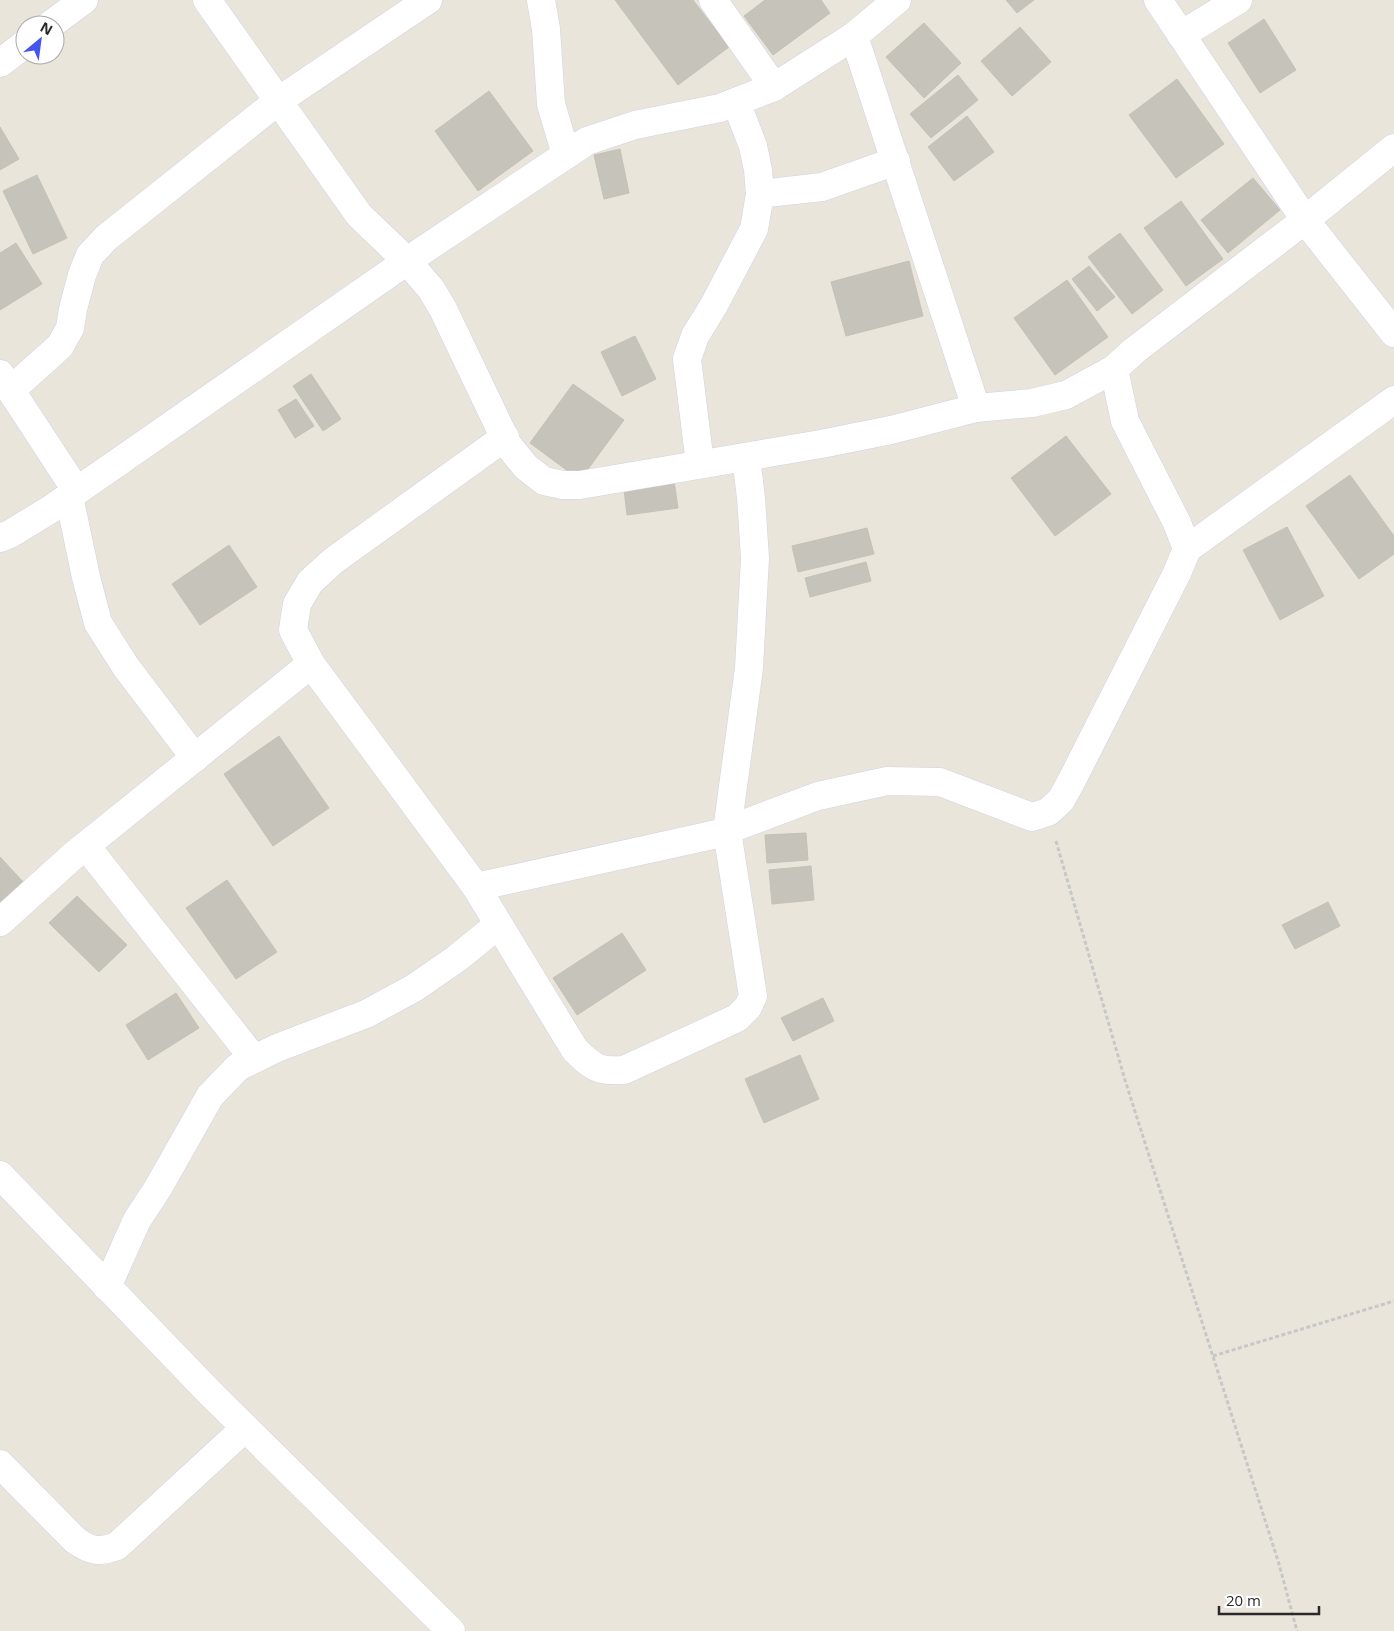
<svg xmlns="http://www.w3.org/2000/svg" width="1394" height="1631" font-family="'Open Sans',sans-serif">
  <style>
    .building { fill: #c6c3ba; stroke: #c5c1b5 }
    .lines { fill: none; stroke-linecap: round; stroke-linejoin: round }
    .minor-casing { stroke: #d0d2e1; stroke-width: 29 }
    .path { stroke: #c7c7c7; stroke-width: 3; stroke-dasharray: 4 2.5; stroke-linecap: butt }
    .minor { stroke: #fff; stroke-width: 28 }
  </style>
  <rect width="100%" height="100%" fill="#eae5db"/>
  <g class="building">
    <path d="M615,0h78l36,47 -51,38z"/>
    <path d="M765,0h56l9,13 -57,42 -29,-39z"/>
    <path d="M1006,0h28l-17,13z"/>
    <path d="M1264,19l32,51 -36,23 -32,-50z"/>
    <path d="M924,23l37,40 -37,35 -38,-41z"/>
    <path d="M1020,27l31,35 -39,34 -31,-35z"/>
    <path d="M958,75l20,25 -47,38 -21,-24z"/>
    <path d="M1177,79l47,65 -48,34 -47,-63z"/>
    <path d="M489,91l44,60 -55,40 -43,-60z"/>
    <path d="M967,116l27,36 -40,29 -26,-34z"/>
    <path d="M0,127l19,32 -19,11z"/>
    <path d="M620,149l9,44 -25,6 -10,-44z"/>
    <path d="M37,175l30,63 -34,16 -30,-63z"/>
    <path d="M1253,178l27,32 -52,43 -27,-33z"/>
    <path d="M1181,201l42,58 -37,27 -42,-58z"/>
    <path d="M1120,233l43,57 -31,24 -44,-57z"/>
    <path d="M16,243l26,41 -42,26v-57z"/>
    <path d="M909,261l14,55 -77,20 -15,-54z"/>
    <path d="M1089,266l26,31 -18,14 -25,-32z"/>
    <path d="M1067,280l41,57 -53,38 -41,-57z"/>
    <path d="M635,336l21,43 -34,17 -21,-44z"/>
    <path d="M311,374l30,45 -18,12 -30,-45z"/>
    <path d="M573,384l51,36 -44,60 -50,-37z"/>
    <path d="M296,399l18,27 -19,12 -17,-28z"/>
    <path d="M1066,436l45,58 -56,42 -44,-58z"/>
    <path d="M673,474l5,34 -51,7 -4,-34z"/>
    <path d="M1350,475l44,61v18l-35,25 -53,-73z"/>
    <path d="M1287,527l37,69 -44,24 -37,-70z"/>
    <path d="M867,528l7,26 -76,18 -6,-26z"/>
    <path d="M229,545l28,42 -57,38 -28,-41z"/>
    <path d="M866,562l5,19 -61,16 -5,-19z"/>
    <path d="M279,736l50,72 -56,38 -49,-72z"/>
    <path d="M806,833l2,27 -41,3 -2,-28z"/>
    <path d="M0,857l26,28 -26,23z"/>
    <path d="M811,866l3,34 -42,4 -3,-34z"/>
    <path d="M227,880l50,72 -41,27 -50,-71z"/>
    <path d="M77,896l50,49 -28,27 -50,-49z"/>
    <path d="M1328,902l12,24 -45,23 -13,-24z"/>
    <path d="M622,933l24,37 -69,45 -24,-37z"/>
    <path d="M176,993l23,35 -51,32 -22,-35z"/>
    <path d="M823,998l11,23 -41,20 -12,-23z"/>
    <path d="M800,1055l19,44 -55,24 -19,-44z"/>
  </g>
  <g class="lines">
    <defs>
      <g id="minor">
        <path d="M207,0l152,215 48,46 24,28 12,20 65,136 18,22 18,14 19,4h17l241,-41 70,-14 85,-22 56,-5 34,-8 48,-26"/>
        <path d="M541,0l5,29 5,75 15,51"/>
        <path d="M713,0l61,87 80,-51 43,-36"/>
        <path d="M1158,0l147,220 89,113"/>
        <path d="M50,25l34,-25"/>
        <path d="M1181,35l57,-35"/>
        <path d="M854,36l122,372"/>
        <path d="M0,63l25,-19"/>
        <path d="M760,194l62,-7 74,-26"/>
        <path d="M0,374l76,116"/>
        <path d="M11,390l49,-44 10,-18 3,-19 9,-34 8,-20 16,-17 172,-137 150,-101"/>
        <path d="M700,464l-13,-105 8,-23 19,-31 40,-76 6,-35 -2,-24 -5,-24 -17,-44"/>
        <path d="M69,496l17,81 12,46 28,44 69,91"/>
        <path d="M0,538l10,-4 41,-25 356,-248 180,-120 48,-16 85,-17 54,-21"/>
        <path d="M1187,549l207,-149"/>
        <path d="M311,664l-18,-34 4,-26 13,-22 23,-21 172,-124"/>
        <path d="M86,846l168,213"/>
        <path d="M476,887l99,163c18,17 23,22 49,20l113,-52 11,-11 5,-11 -26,-165 22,-163 6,-110 -4,-60 -5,-41"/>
        <path d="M0,922l74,-67 237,-191 165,223 241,-53 101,-38 69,-15 53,1 92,35 16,-5 13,-12 11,-20 105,-207 10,-24 -10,-26 -52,-102 -11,-52 21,-19 170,-130 89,-72"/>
        <path d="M0,1175l211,219 240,237"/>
        <path d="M107,1287l30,-67 21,-32 52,-92 28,-29 39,-19 89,-34 48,-26 42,-29 42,-34"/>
        <path d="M0,1464l75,76c16,11 23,13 42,6l128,-118"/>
      </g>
    </defs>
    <use href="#minor" class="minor-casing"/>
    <g class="path">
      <path d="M1056,841l69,239 154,484 18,67"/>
      <path d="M1213,1356l181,-55"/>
    </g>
    <use href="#minor" class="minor"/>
  </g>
  <g transform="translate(40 40) rotate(29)"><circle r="24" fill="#ffffff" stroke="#a9a9a9"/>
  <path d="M0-4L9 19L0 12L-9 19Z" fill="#4455ef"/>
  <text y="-8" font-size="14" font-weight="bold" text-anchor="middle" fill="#292929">N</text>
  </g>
  <path d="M1219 1606v8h100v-8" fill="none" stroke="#292929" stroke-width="2.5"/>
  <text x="1226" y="1606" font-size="15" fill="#292929" stroke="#ffffff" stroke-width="4" paint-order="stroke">20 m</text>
</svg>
